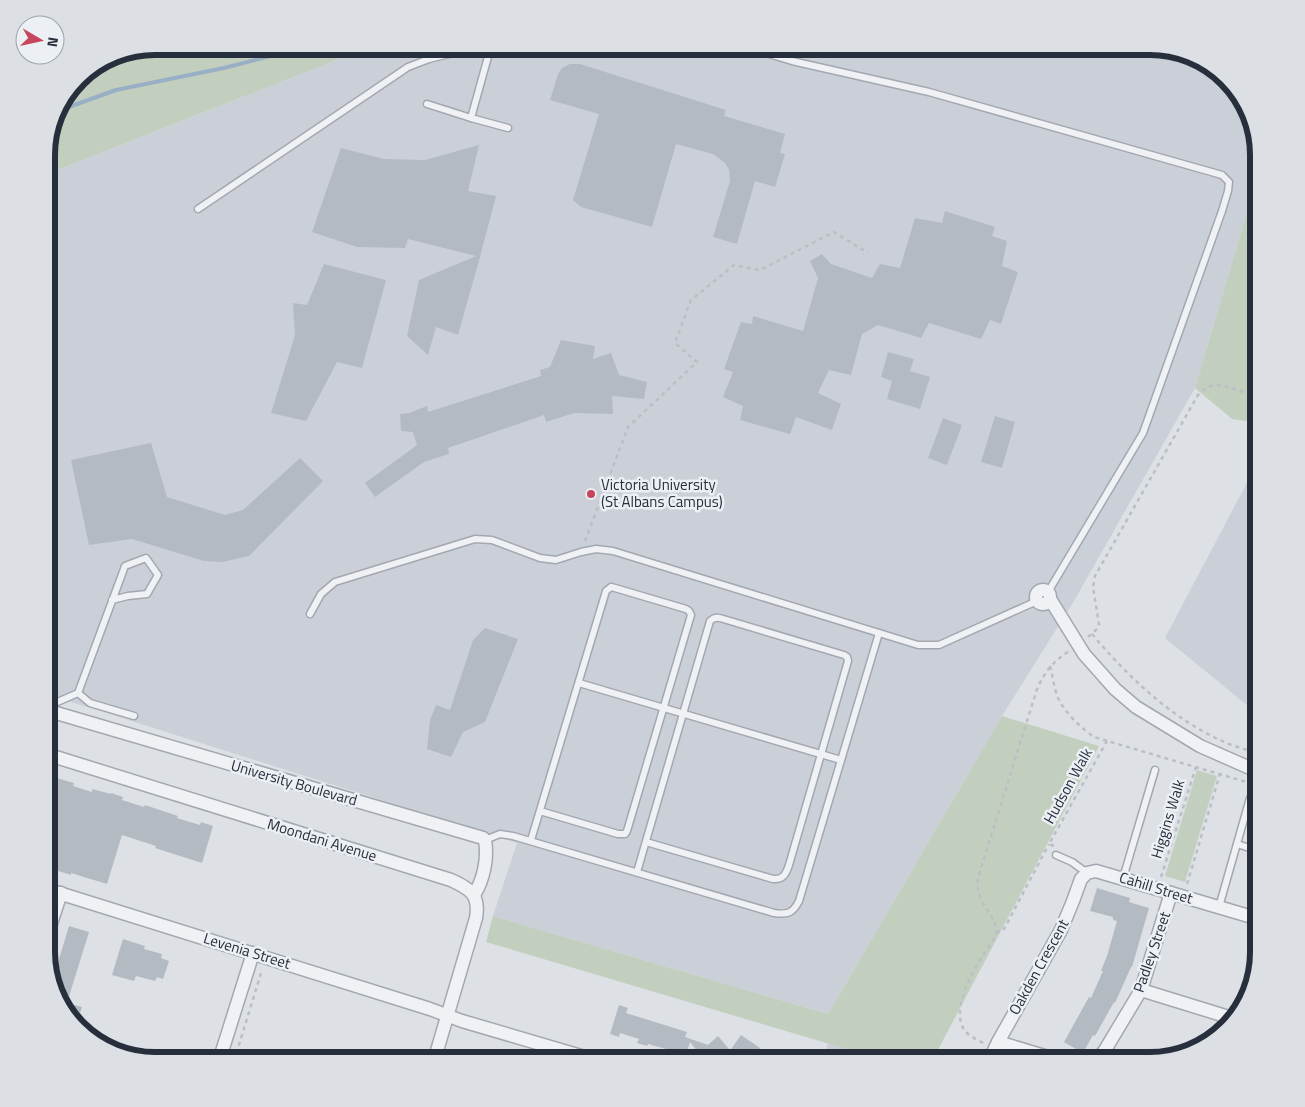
<svg xmlns="http://www.w3.org/2000/svg" width="1305" height="1107" font-family="'Titillium Web',sans-serif">
  <style>
    .built { fill: #cbd0d8 }
    .green { fill: #c3cfbe }
    .lines { fill: none; stroke-linecap: round; stroke-linejoin: round }
    .stream { stroke: #99afc5; stroke-width: 4 }
    .building { fill: #b4bac2 }
    .service-casing { stroke: #a3a8b0; stroke-width: 9 }
    .minor-casing { stroke: #a3a8b0; stroke-width: 15 }
    .path { stroke: #bbbfc4; stroke-width: 2.5; stroke-dasharray: 4 4; stroke-linecap: butt }
    .service { stroke: #eff1f4; stroke-width: 6 }
    .minor { stroke: #eff1f4; stroke-width: 12 }
    .poi-dot { fill: #c7465c; stroke: #eceff4; stroke-width: 2 }
    .labels { text-anchor: middle; stroke-width: 5; stroke-linejoin: round; paint-order: stroke }
    .poi-label { font-size: 15px; fill: #272f3c; stroke: #eceff4; text-anchor: start }
    .street-label { font-size: 15px; fill: #272f3c; stroke: #eceff4 }
    .rim { fill: none; stroke: #272f3c; stroke-width: 6 }
  </style>
  <rect width="100%" height="100%" fill="#dde1e6"/>
  <g class="built">
    <path d="M372,46h779l41,8 30,19 28,40 9,42v16l-64,217 -121,213 -72,115 -174,298 -335,-98 24,-73 -471,-149 1,-520z"/>
    <path d="M1259,460v255l-94,-77z"/>
    <path d="M828,1043l59,18h-64z"/>
  </g>
  <g class="green">
    <path d="M155,46h217l-325,128v-27l11,-41 25,-33 30,-19z"/>
    <path d="M1259,171v252l-27,-4 -37,-31z"/>
    <path d="M1002,716l97,30 -167,315h-45l-401,-119 7,-26 335,98z"/>
    <path d="M1197,770l20,6 -32,106 -20,-6z"/>
  </g>
  <g class="lines">
    <path class="stream" d="M55,115l11,-7 50,-18 108,-22 58,-15 14,-7"/>
  </g>
  <g class="building">
    <path d="M570,64h10l146,46 -2,6 61,18 -5,19 5,1 -10,33 -20,-6 -18,63 -24,-7 17,-56 -1,-11 -4,-7 -12,-9 -37,-10 -24,83 -71,-20 -8,-7 26,-86 -49,-14 8,-26 4,-6z"/>
    <path d="M479,145l-11,46 28,5 -16,61 -22,78 -22,-8 -8,28 -21,-19 12,-56 57,-24 -68,-17 -3,9 -48,-1 -45,-15 29,-84 43,11 41,1z"/>
    <path d="M945,211l50,16 -3,9 15,5 -5,25 16,6 -17,52 -11,-4 -9,19 -52,-16 -8,15 -43,-13 -16,9 -11,41 -22,-5 -11,23 23,11 -9,26 -36,-13 -6,17 -50,-14 3,-14 -20,-9 10,-25 -9,-3 17,-47 11,2 1,-8 50,15 15,-53 -8,-17 12,-7 9,10 41,14 8,-14 20,4 15,-50 27,5z"/>
    <path d="M324,264l62,16 -24,88 -25,-6 -31,59 -35,-8 24,-78 -2,-32 14,2z"/>
    <path d="M561,340l34,6 -2,13 18,-6 8,22 28,7 -3,17 -32,-3 1,18 -39,-1 -28,9 -2,-7 -96,33 1,6 -25,8 -49,35 -10,-14 52,-38 -4,-13 -12,-1 -1,-17 9,-1 18,-7 1,6 113,-36 -1,-6 10,-3z"/>
    <path d="M888,352l26,7 -4,12 20,6 -10,32 -33,-10 5,-18 -11,-4z"/>
    <path d="M995,416l20,6 -13,46 -21,-6z"/>
    <path d="M943,418l19,7 -15,40 -19,-7z"/>
    <path d="M151,443l16,54 58,18 18,-5 57,-52 23,23 -74,75 -27,6 -18,-1 -72,-22 -43,6 -18,-85z"/>
    <path d="M485,628l33,11 -33,83 -22,10 -12,25 -24,-8 3,-29 6,-15 14,5 23,-70z"/>
    <path d="M46,775l28,8 -1,3 19,6v-3l19,5v-1l12,4 -1,3 22,7 1,-2 33,11 -1,2 23,7 1,-3 12,4 -11,37 -47,-15 1,-2 -34,-11 -15,49 -36,-11v2l-22,-7v-1l-3,-1v-29l6,-18 -5,-2 8,-25 -9,-3z"/>
    <path d="M1097,888l33,10 -1,4 20,6 -17,59h-1l-16,36 -1,-1 -19,34 -2,-1 -10,18 -19,-11 25,-45 2,1 12,-27h-2l6,-15 10,-35 -4,-1v-3l-23,-6z"/>
    <path d="M69,926l20,6 -22,71 15,4 -3,9 -5,-1 -2,5 -15,-20 -5,-18z"/>
    <path d="M123,939l22,7 -1,3 18,5 -1,4 8,3 -6,18 -6,-2 -2,4 -19,-5 -2,5 -22,-6z"/>
    <path d="M619,1005l9,3 -2,5 61,19 -2,5 23,8 10,-9 11,13 -14,12h-10l-15,-19 -5,15 -7,-3 -1,4 -13,-4 2,-5 -18,-5 -1,2 -10,-3 2,-4 -19,-6 -1,4 -9,-3z"/>
    <path d="M741,1035l19,13 -9,13h-16l-8,-6z"/>
  </g>
  <g class="lines">
    <defs>
      <g id="service">
        <path d="M491,46l-20,72 37,10"/>
        <path d="M743,46l49,15 137,31 293,83 7,7 -1,9 -6,20 -79,222 -95,159"/>
        <path d="M427,104l44,14"/>
        <path d="M198,209l210,-142 21,-8 52,-13"/>
        <path d="M310,614l11,-20 14,-12 140,-43 17,1 48,18 16,2 25,-8 15,-3 17,2 305,94h21l98,-44"/>
        <path d="M579,683l262,77"/>
        <path d="M78,693l12,10 44,13"/>
        <path d="M46,707l32,-14 47,-127 21,-8 12,17 -11,19 -19,2 -16,4"/>
        <path d="M485,840l15,-6 13,2 261,77c14,2 19,0 25,-12l80,-268"/>
        <path d="M531,840l75,-249 5,-4 4,1 71,21 3,2 2,4 -64,216 -2,3h-7l-78,-23"/>
        <path d="M1237,844l22,7"/>
        <path d="M1056,855l16,7 15,11"/>
        <path d="M637,872l73,-251c3,-3 6,-4 10,-3l124,37 3,2 1,4 -59,204c-3,9 -6,15 -16,14l-127,-37"/>
        <path d="M1123,878l32,-108"/>
        <path d="M1219,907l31,-109"/>
      </g>
      <g id="minor">
        <circle cx="1043" cy="597" r="7"/>
        <path d="M1050,599l34,55 31,35 21,18 64,39 59,26"/>
        <path d="M46,710l437,128 2,2c3,18 -1,39 -11,55"/>
        <path d="M46,754l405,126c19,9 29,14 25,38l-42,143"/>
        <path d="M46,889l384,120 32,12 136,40"/>
        <path d="M46,939l15,-46"/>
        <path d="M1141,990l94,29"/>
        <path d="M998,1042l63,19"/>
        <path d="M1102,1054l22,7"/>
        <path d="M219,1061l34,-108"/>
        <path d="M989,1061l9,-19 63,-112 12,-29 8,-22 6,-6 9,-2 163,48"/>
        <path d="M1097,1061l8,-11 36,-60 30,-97"/>
      </g>
    </defs>
    <use href="#service" class="service-casing"/>
    <use href="#minor" class="minor-casing"/>
    <g class="path">
      <path d="M112,55l5,4"/>
      <path d="M96,65l44,-13 8,-4"/>
      <path d="M585,541l43,-114 69,-65 -22,-19 16,-43 43,-35 26,5 74,-38 34,21"/>
      <path d="M1092,634c38,45 82,87 137,110 10,4 20,6 30,10"/>
      <path d="M1088,637l9,-8 2,-5 -6,-37 2,-11 103,-181c4,-4 8,-8 13,-9 15,-4 32,9 48,9"/>
      <path d="M1050,666c3,11 4,22 8,32 8,16 22,29 36,39l159,47"/>
      <path d="M1054,846l-5,-2 58,-103"/>
      <path d="M1161,877l35,-110"/>
      <path d="M1187,884l33,-110"/>
      <path d="M996,932l7,-1 46,-87"/>
      <path d="M983,1043c-5,-3 -12,-6 -16,-10 -19,-19 5,-60 16,-78 4,-6 13,-16 13,-23 0,-20 -22,-29 -18,-54l59,-189c8,-18 16,-27 32,-38"/>
      <path d="M234,1061l28,-91"/>
    </g>
    <use href="#service" class="service"/>
    <use href="#minor" class="minor"/>
  </g>
  <circle class="poi-dot" cx="591" cy="494" r="5"/>
  <g class="labels">
    <g class="poi-label">
      <text x="601" y="490">Victoria University<tspan x="601" dy="17">(St Albans Campus)</tspan></text>
    </g>
    <g class="street-label">
      <text transform="translate(294 783) rotate(16)" y="5">University Boulevard</text>
      <text transform="translate(1068 786) rotate(-61)" y="5">Hudson Walk</text>
      <text transform="translate(1168 819) rotate(-73)" y="5">Higgins Walk</text>
      <text transform="translate(322 840) rotate(17)" y="5">Moondani Avenue</text>
      <text transform="translate(1156 888) rotate(17)" y="5">Cahill Street</text>
      <text transform="translate(247 951) rotate(17)" y="5">Levenia Street</text>
      <text transform="translate(1152 952) rotate(-71)" y="5">Padley Street</text>
      <text transform="translate(1039 967) rotate(-61)" y="5">Oakden Crescent</text>
    </g>
  </g>
  <path d="M0 0H1305V1107H0ZM155 55H1150A100 100 0 0 1 1250 155V952A100 100 0 0 1 1150 1052H155A100 100 0 0 1 55 952V155A100 100 0 0 1 155 55Z" fill="#dce0e5" fill-rule="evenodd"/>
  <path class="rim" d="M155 55H1150A100 100 0 0 1 1250 155V952A100 100 0 0 1 1150 1052H155A100 100 0 0 1 55 952V155A100 100 0 0 1 155 55Z"/>
  <g transform="translate(40 40) rotate(99)"><circle r="24" fill="#eceff4" stroke="#9da2aa"/>
  <path d="M0-4L9 19L0 12L-9 19Z" fill="#c7465c"/>
  <text y="-8" font-size="14" font-weight="bold" text-anchor="middle" fill="#272f3c">N</text>
  </g>
</svg>
